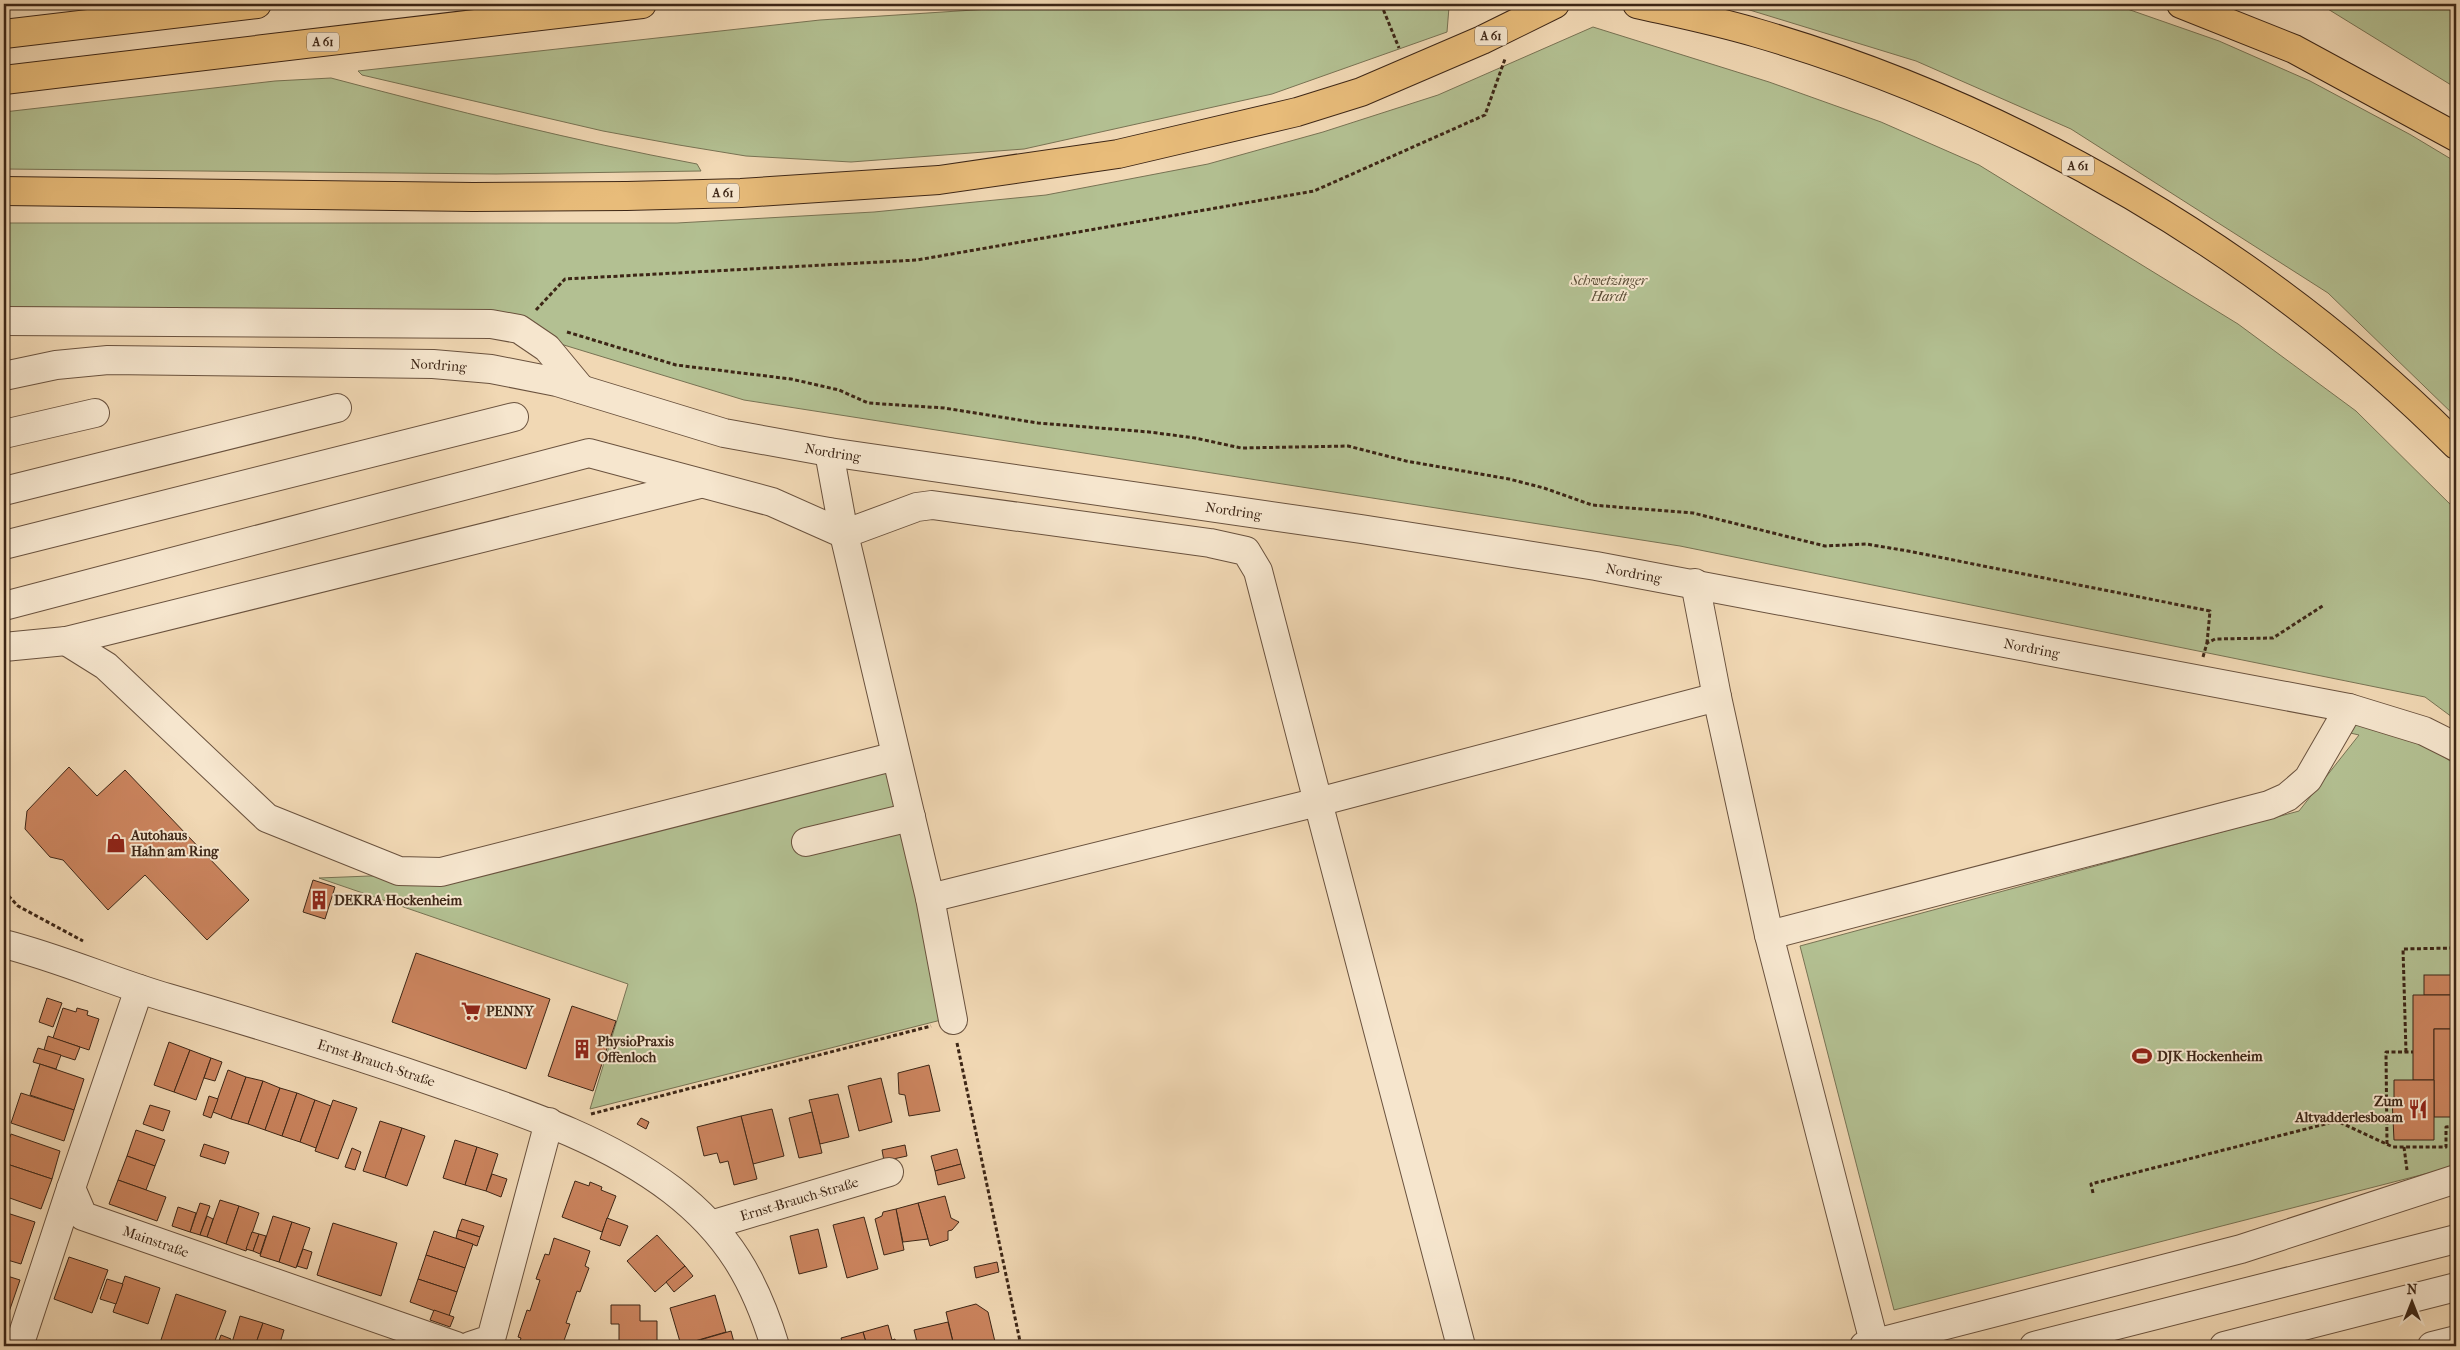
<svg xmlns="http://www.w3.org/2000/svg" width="2460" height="1350" font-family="'IM FELL French Canon',serif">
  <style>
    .green { fill: #b3c092; stroke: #787354 }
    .building { fill: #cb845e; stroke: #3d2616 }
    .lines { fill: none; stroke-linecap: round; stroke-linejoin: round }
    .minor-casing { stroke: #6a523e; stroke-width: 30 }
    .highway-casing { stroke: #3d2616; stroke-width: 30 }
    .path { stroke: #3d2616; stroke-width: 3; stroke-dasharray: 4 2.5; stroke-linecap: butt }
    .minor { stroke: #f6e6ce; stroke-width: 28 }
    .highway { stroke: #e8bc7a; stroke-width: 28 }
    .labels { text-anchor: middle; stroke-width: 4; stroke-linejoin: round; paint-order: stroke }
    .shield { fill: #f6e6ce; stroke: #74604d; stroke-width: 1 }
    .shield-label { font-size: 12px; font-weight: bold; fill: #3d2616 }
    .park-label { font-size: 14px; font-style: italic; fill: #5a4c35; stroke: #f6e6ce }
    .street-label { font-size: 14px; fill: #3d2616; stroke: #f6e6ce }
    .poi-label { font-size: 14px; font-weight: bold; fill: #3d2616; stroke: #f6e6ce; text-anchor: start }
  </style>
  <rect width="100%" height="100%" fill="#f1d8b4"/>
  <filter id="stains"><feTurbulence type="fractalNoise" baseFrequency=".004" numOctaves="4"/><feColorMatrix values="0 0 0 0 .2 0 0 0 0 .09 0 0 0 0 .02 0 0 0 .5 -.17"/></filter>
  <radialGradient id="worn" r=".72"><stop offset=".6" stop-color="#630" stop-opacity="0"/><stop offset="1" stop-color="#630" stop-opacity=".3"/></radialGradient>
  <g class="green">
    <path d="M1066,4h337l46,3 -2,25 -175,62 -248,55 -173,13 -105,-6 -67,-11 -76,-14 -241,-56 -4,-4 462,-51z"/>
    <path d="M1730,4h383l106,37 91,40 101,54 45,27v255l-128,-124 -257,-164 -155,-68z"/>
    <path d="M2318,4h138v84l-133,-82z"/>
    <path d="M1593,27l176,55 112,40 98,43 259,159 118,87 100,99v210l-31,-23 -745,-151 -936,-146 -190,-58 -82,-31 -468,-4v-84h673l197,-11 172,-17 162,-31 115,-32 115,-37z"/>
    <path d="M331,78c121,32 243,63 366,86l4,7 -205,3 -492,-5v-57l271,-31z"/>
    <path d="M2344,720c43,10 75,19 112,45v401l-562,144 -94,-364 499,-135 60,-76 -22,-5z"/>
    <path d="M894,760l55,258 -359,91 38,-125 -309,-106 76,-3z"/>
  </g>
  <g class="building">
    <path d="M69,767l28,29 28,-26 124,130 -42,40 -62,-65 -37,35 -45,-50 -13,-3 -25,-28 2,-18z"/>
    <path d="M313,880l22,7 -10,32 -22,-7z"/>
    <path d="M416,953l134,46 -24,70 -134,-47z"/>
    <rect x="2424" y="975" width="32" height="20"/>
    <path d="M2413,995h43v34h-22v51h-21z"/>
    <path d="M47,998l15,5 -9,24 -14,-5z"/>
    <path d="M572,1006l44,15 -23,70 -45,-15z"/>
    <path d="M63,1008l13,4 1,-4 11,3 -1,4 12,4 -10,31 -36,-12z"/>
    <rect x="2434" y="1029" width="22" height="88"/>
    <path d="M48,1036l32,11 -5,13 -31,-10z"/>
    <path d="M169,1042l21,8 -16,42 -20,-7z"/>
    <path d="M38,1048l23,7 -5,14 -23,-7z"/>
    <path d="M190,1050l21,8 -15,42 -22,-8z"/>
    <path d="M211,1058l11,4 -7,19 -11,-3z"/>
    <path d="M40,1064l44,15 -10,31 -44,-15z"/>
    <path d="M929,1065l11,46 -31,5 -4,-21 -6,-1 -1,-21z"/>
    <path d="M228,1070l18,7 -15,42 -18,-7z"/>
    <path d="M246,1077l17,4 -15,43 -17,-5z"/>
    <path d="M881,1078l11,44 -33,9 -11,-45z"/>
    <path d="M2394,1080h40v60h-40l-2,-41h2z"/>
    <path d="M263,1081l17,7 -15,42 -17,-6z"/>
    <path d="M280,1088l17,5 -15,43 -17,-6z"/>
    <path d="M21,1093l53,17 -10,31 -53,-18z"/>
    <path d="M297,1093l18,7 -15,42 -18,-6z"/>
    <path d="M838,1094l11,43 -29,7 -11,-44z"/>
    <path d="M209,1096l9,3 -7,19 -8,-3z"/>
    <path d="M315,1100l16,6 -15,42 -16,-6z"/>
    <path d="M333,1100l24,8 -19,51 -23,-8z"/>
    <path d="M150,1105l20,6 -7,20 -20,-7z"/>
    <path d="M772,1109l12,47 -31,8 -12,-48z"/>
    <path d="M812,1112l10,41 -23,5 -10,-40z"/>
    <path d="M741,1116l16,63 -23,6 -6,-24 -8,2 -3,-10 -13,3 -7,-29z"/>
    <path d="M641,1118l8,4 -3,7 -9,-5z"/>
    <path d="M380,1121l22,7 -17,50 -22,-7z"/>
    <path d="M402,1128l23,8 -18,50 -22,-8z"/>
    <path d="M136,1130l29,10 -10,26 -28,-10z"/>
    <path d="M11,1134l49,17 -8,28 -48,-16v-10z"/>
    <path d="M455,1140l22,7 -12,38 -22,-7z"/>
    <path d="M204,1144l25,8 -4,12 -25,-8z"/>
    <path d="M905,1145l2,11 -23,5 -2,-11z"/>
    <path d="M477,1147l21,7 -12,37 -21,-6z"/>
    <path d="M352,1148l9,4 -6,18 -10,-3z"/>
    <path d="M957,1149l4,15 -26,7 -4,-15z"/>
    <path d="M127,1156l28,10 -9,24 -28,-10z"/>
    <path d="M4,1163l48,16 -11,30 -37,-13z"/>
    <path d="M961,1164l4,14 -27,7 -3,-14z"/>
    <path d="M492,1174l15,5 -6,18 -15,-6z"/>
    <path d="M118,1180l48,17 -9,24 -48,-17z"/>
    <path d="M575,1181l14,5 1,-4 12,5 -1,3 15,6 -14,36 -40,-15z"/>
    <path d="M945,1196l6,22 8,4 -7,8 -4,1v9l-18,6 -12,-43z"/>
    <path d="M220,1200l19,6 -13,38 -19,-7z"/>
    <path d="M200,1203l10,3 -10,29 -10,-3z"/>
    <path d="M918,1203l10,36 -25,3 -7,-33z"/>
    <path d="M239,1206l20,7 -13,38 -20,-7z"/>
    <path d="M178,1207l18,6 -6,19 -18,-6z"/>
    <path d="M896,1209l8,41 -20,5 -9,-36 7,-3 1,-4z"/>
    <path d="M4,1212l31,10 -14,42 -17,-5z"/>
    <path d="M207,1216l6,3 -6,18 -7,-2z"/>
    <path d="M273,1216l19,6 -13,40 -19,-6z"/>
    <path d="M864,1217l14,52 -31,9 -14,-53z"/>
    <path d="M607,1218l21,8 -8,20 -20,-7z"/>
    <path d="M462,1219l22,7 -4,11 -22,-7z"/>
    <path d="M292,1222l18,6 -14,40 -17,-6z"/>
    <path d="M333,1223l64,20 -16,53 -64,-21z"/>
    <path d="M818,1229l9,38 -28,7 -9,-38z"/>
    <path d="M458,1230l22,7 -3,9 -21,-8z"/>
    <path d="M434,1231l39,13 -8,24 -39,-13z"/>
    <path d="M252,1232l7,2 -6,17 -7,-2z"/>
    <path d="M259,1234l7,2 -6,18 -7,-3z"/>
    <path d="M657,1235l28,31 -30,26 -28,-31z"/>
    <path d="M554,1238l36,13 -5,15 4,2 -9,24 -3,-1 -11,32 4,1 -8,22h-44l3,-8 -3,-1 9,-27 3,1 10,-31 -4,-1 9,-25 4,1z"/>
    <path d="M303,1249l9,3 -5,17 -10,-3z"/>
    <path d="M426,1255l39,13 -8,24 -39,-13z"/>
    <path d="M69,1257l39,13 -16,43 -38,-14z"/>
    <path d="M997,1262l2,10 -23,6 -2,-11z"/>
    <path d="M685,1266l8,10 -19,16 -8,-10z"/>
    <path d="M4,1275l16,5 -11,32 -5,-1z"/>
    <path d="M125,1276l35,12 -12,36 -35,-12z"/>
    <path d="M107,1279l16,5 -7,20 -16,-5z"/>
    <path d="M418,1279l39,13 -8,24 -39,-14z"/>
    <path d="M176,1294l50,17 -13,35h-54z"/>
    <path d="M715,1295l11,37 -45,13 -11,-37z"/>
    <path d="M976,1304l12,8 8,34h-42l-8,-34z"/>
    <path d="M611,1305h29v16h17v25h-38v-22h-8z"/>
    <path d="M434,1310l20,7 -4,10 -20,-7z"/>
    <path d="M240,1316l23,7 -8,23h-24z"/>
    <path d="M948,1322l6,24h-36l-4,-16z"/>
    <path d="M263,1323l21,7 -5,16h-24z"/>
    <path d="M888,1325l4,15 3,-1 2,7h-30l-4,-14z"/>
    <path d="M731,1331l4,15h-48l-1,-2z"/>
    <path d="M863,1332l4,14h-34v-3l9,-2 -1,-3z"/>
    <path d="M221,1335l10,4 -3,7h-11z"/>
  </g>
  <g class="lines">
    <defs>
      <g id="minor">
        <path d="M4,321l487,3 28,5 28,19 34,41"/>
        <path id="s1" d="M4,376l52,-11 52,-5 325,4 58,5 66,13 167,51 105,19 532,77 235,37 753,142 75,23 32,16"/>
        <path d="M4,434l91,-21"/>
        <path d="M4,491l333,-83"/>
        <path d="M4,545l510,-128"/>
        <path d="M1695,583l22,114 52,238 106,411"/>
        <path d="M4,606l585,-153 183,49 72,32 86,364 388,-96 -60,-231 -12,-20 -36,-8 -278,-38 -15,2 -73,27 -15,-82"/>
        <path d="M66,641l40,25 161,152 132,53 42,1 455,-116"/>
        <path d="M4,647l62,-6 634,-157"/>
        <path d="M806,842l105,-25"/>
        <path d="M930,898l23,122"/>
        <path d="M1769,935l500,-130 18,-8 21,-18 41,-71"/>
        <path id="s2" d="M4,944c56,14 109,38 164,54 93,27 186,56 278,88 78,27 159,53 226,104 56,43 83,90 103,156"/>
        <path id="s3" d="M139,989l-68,199 12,28 373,130"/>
        <path id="s4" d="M711,1225l178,-53"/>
        <path d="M19,1346l52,-158"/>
        <path d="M470,1346l21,-7 58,-217"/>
        <path d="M1461,1346l-143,-544 399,-105"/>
        <path d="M1864,1346l377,-97 215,-70"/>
        <path d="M2034,1346l422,-107"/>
        <path d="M2224,1346l232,-59"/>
        <path d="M2432,1346l24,-6"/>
      </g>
      <g id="highway">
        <path d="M1637,4c40,9 80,17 120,29 258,75 509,221 699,412"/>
        <path d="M2181,4l113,45 162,88"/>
        <path d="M4,34l253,-30"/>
        <path d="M4,80l638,-76"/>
        <path d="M4,191l469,6 154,-1 114,-3 198,-13 179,-26 179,-42 64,-20 121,-52 73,-36"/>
      </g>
    </defs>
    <use href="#minor" class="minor-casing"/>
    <use href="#highway" class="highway-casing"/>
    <g class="path">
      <path d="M1381,4l18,44"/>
      <path d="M536,310l29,-31 352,-19 397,-69 171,-76 20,-56"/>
      <path d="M567,332l109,33 115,14 48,11 29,13 76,5 94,15 111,9 46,6 46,10 107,-2 58,15 103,18 35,9 48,17 101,8 132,33 41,-2 42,7 302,60 -3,32"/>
      <path d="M2203,657l4,-14 8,-4 58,-1 51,-33"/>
      <path d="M4,891l14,15 65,35"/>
      <path d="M957,1043l64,303"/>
      <path d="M2406,1052l-3,-103 53,-1"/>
      <path d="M591,1114l340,-88"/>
      <path d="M2387,1144l-1,-92h27"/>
      <path d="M2404,1147l3,23"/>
      <path d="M2093,1193l-2,-9 246,-63 56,26h53v-20l10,-1"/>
    </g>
    <use href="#minor" class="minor"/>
    <use href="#highway" class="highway"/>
  </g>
  <defs>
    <symbol id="shop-bare" viewBox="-9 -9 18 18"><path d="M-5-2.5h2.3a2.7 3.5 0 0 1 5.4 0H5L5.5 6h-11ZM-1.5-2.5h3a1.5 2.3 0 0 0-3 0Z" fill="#8f2418" stroke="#f6e6ce" stroke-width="2.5" paint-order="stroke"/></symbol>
    <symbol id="building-bare" viewBox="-9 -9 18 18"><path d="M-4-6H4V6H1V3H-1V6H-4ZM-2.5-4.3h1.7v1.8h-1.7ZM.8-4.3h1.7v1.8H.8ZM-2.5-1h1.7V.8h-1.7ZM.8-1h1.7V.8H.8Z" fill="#8f2418" stroke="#f6e6ce" stroke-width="2.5" paint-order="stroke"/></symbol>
    <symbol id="supermarket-bare" viewBox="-9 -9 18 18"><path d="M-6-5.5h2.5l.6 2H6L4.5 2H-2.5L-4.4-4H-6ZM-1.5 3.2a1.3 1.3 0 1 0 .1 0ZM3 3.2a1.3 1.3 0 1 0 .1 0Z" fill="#8f2418" stroke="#f6e6ce" stroke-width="2.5" paint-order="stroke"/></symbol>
    <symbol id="stadium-bare" viewBox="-9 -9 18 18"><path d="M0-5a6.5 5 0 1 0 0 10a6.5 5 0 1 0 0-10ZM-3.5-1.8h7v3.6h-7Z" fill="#8f2418" stroke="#f6e6ce" stroke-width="2.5" paint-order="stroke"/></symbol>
    <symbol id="restaurant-bare" viewBox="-9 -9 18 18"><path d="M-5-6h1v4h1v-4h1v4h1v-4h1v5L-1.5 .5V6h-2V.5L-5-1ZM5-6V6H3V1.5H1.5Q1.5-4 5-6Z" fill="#8f2418" stroke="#f6e6ce" stroke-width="2.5" paint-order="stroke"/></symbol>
  </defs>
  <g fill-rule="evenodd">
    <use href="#shop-bare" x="102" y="829" width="28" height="28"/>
    <use href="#building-bare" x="305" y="886" width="28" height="28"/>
    <use href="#supermarket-bare" x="457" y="997" width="28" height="28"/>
    <use href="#building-bare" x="568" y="1035" width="28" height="28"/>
    <use href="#stadium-bare" x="2128" y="1042" width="28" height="28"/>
    <use href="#restaurant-bare" x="2404" y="1095" width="28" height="28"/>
  </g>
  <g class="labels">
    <g class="shield">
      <rect x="1475" y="26.5" width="32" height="19" rx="4"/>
      <rect x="307" y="32.5" width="32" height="19" rx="4"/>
      <rect x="2062" y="156.5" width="32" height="19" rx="4"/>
      <rect x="707" y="183.5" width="32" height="19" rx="4"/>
    </g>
    <g class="shield-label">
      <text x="1491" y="40">A 61</text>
      <text x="323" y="46">A 61</text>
      <text x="2078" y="170">A 61</text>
      <text x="723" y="197">A 61</text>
    </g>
    <g class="park-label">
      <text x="1609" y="285">Schwetzinger<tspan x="1609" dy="16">Hardt</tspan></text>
    </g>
    <g class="street-label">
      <text dy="5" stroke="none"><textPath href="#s1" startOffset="436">Nordring</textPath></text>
      <text dy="5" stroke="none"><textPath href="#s1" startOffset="841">Nordring</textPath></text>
      <text dy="5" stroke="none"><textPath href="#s1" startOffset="1246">Nordring</textPath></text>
      <text dy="5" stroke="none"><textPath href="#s1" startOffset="1651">Nordring</textPath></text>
      <text dy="5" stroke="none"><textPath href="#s1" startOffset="2056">Nordring</textPath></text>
      <text dy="5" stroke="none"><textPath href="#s2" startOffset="391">Ernst-Brauch-Straße</textPath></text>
      <text dy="5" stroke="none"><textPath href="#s4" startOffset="92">Ernst-Brauch-Straße</textPath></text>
      <text dy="5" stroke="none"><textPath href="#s3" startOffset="318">Mainstraße</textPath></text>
    </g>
    <g class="poi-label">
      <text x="131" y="840">Autohaus<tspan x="131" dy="16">Hahn am Ring</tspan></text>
      <text x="334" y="905">DEKRA Hockenheim</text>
      <text x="486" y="1016">PENNY</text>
      <text x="597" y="1046">PhysioPraxis<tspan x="597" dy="16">Offenloch</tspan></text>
      <text x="2157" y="1061">DJK Hockenheim</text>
      <text x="2403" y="1106" text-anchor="end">Zum<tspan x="2403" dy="16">Altvadderlesboam</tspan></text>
    </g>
  </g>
  <rect width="2460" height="1350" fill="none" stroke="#f1d8b4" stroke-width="20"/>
  <rect x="5" y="5" width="2450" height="1340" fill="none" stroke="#3d2616" stroke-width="2.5"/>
  <rect x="10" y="10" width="2440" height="1330" fill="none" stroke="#3d2616"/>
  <g transform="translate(2412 1302)" stroke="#f6e6ce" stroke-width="4" paint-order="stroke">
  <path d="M0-4L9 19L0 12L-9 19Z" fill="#3d2616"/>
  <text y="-8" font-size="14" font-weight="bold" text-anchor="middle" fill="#3d2616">N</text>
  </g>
  <rect width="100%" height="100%" filter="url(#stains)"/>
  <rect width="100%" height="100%" fill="url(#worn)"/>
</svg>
